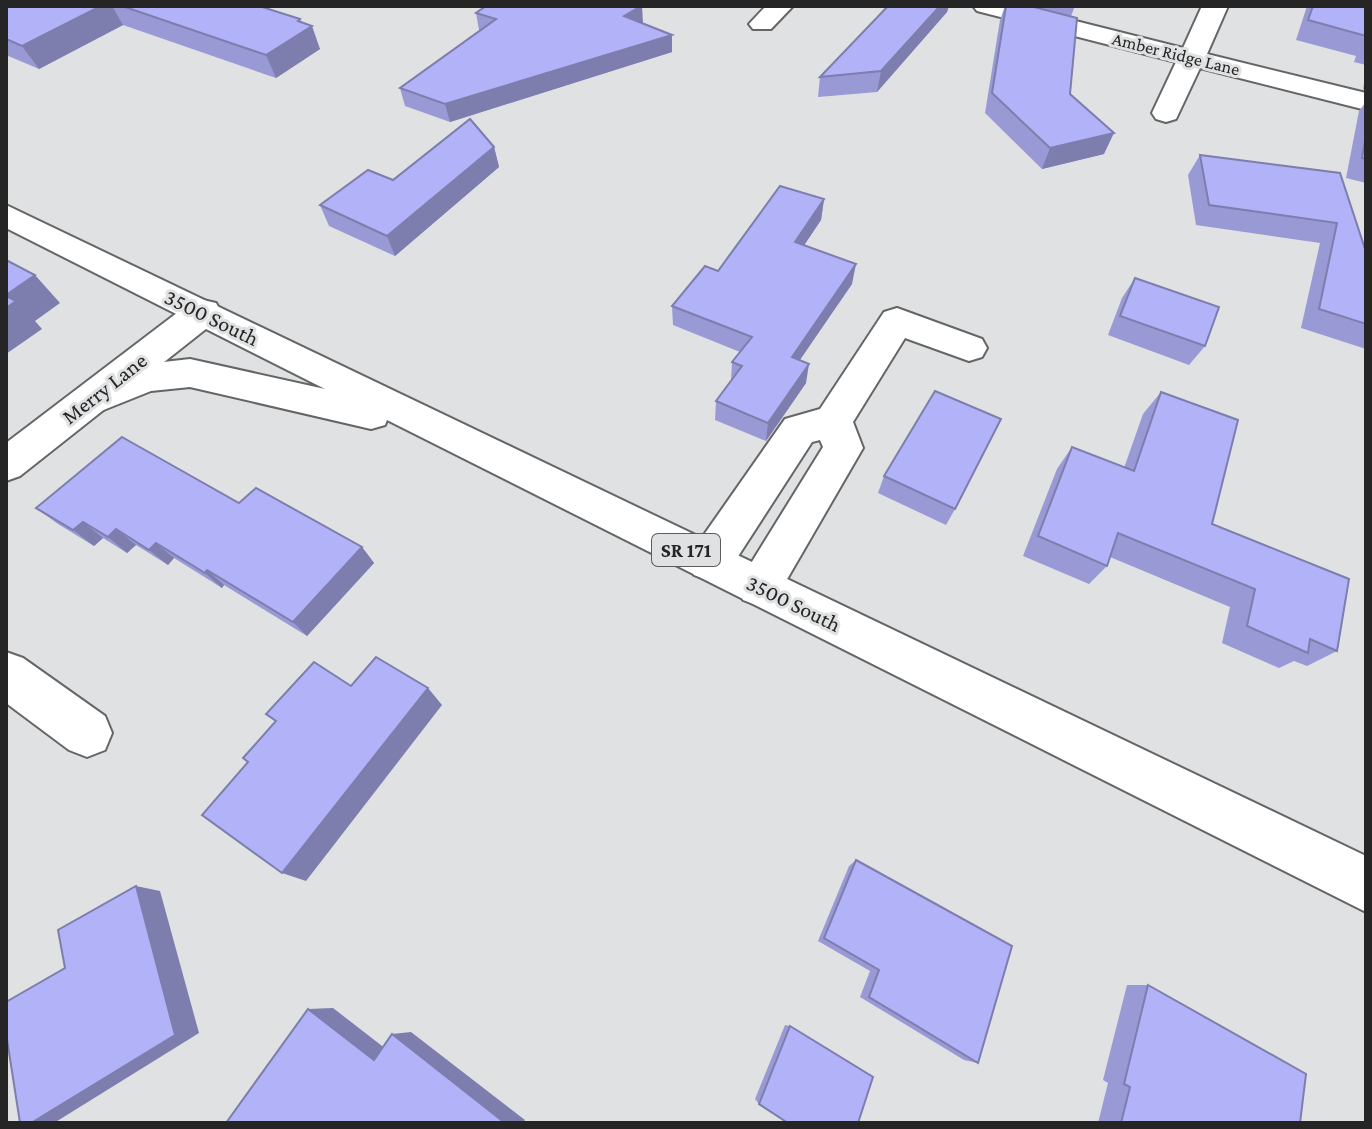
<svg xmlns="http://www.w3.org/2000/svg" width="1372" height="1129" font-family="'Crimson Pro',serif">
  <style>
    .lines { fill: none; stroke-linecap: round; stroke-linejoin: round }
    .minor-casing { stroke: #646566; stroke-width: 4 }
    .major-casing { stroke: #646566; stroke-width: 4 }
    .minor { fill: #fff; fill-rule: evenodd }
    .major { fill: #fff; fill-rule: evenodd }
    .wall { fill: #9999d5 }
    .shaded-wall { fill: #7d7dae }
    .building { fill: #b2b2f8; stroke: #7d7dae; stroke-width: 2 }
    .labels { text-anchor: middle; stroke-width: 6; stroke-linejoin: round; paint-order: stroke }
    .far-street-label { font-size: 18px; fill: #252525; stroke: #e0e1e2 }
    .shield { fill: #e0e1e2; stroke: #5d5d5e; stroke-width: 2 }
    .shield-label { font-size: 20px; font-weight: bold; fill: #252525 }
    .street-label { font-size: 22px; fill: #252525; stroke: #e0e1e2 }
  </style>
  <rect width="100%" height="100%" fill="#e0e1e2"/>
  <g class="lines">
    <defs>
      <g id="minor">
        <path d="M766,6h27l-22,23h-18l-4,-5z"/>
        <path d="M973,6h43l167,42 19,-42h26l-21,48 159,39v17l-166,-42 -24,51 -10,3 -10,-3 -4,-6 24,-51 -199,-51z"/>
        <path d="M203,300l13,3 5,9 -5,9 -196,155 -14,5v-38l184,-140z"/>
        <path d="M897,308l85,31 5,9 -5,9 -13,4 -64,-23 -52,84 10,26 -88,152 -16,6 -16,-6 -6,-14 86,-139 -3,-7 -8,2 -86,133 -16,6 -16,-6 -6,-13 6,-13 91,-130 35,-10 64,-97z"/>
        <path d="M6,652l17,6 82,58 7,17 -7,17 -18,7 -18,-7 -63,-47z"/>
      </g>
      <path id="major" d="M6,205l1360,651v56l-979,-492 -2,5 -14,4 -181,-42 -39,4 -60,24 -14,-5 -5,-10 5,-10 69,-26 44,-5 135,30 -319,-161z"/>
    </defs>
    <use href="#minor" class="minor-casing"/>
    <use href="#major" class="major-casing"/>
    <use href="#minor" class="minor"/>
    <use href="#major" class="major"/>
  </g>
  <g class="wall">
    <path d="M6,6h253l42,16 19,27 -44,29 -153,-53 -84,44 -33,-14z"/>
    <path d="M888,6h61l-2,6 -70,80 -59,5 2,-20z"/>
    <path d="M1005,6h70l-4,10 -1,78 34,60 -62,15 -57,-56 15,-93z"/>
    <path d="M1307,6h59v59l-12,-3 2,-6 -60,-16z"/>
    <path d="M476,13l167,10h-1l30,29 -222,70 -45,-16 -5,-18 81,-57 -2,-1z"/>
    <path d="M1366,73v18l-3,-2z"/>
    <path d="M1366,102v81l-20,-5 13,-67z"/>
    <path d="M494,147l5,20 -104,89 -66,-30 -9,-21z"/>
    <path d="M1200,155l140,18 26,79v97l-65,-21 19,-85 -124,-18 -8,-50z"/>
    <path d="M824,199l-3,21 -17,25 48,39 -53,76 7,23 -40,58 -51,-21 1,-19 15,-20 1,-19 8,-10 -67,-27 -1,-19 46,-35z"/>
    <path d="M1135,278l70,68 -16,19 -81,-30 14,-37z"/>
    <path d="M1161,392l51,132 125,127 -30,15 -13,-5 -15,7 -57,-25 8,-36 -120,-50 -3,9 -18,18 -66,-28 34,-87 15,-22 52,21 19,-54z"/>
    <path d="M884,476l71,33 -9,16 -68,-32z"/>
    <path d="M36,508l326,39 12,16 -67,73 -83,-51 -2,3 -48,-30 -6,7 -32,-20 -9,8 -24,-15 -9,8 -36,-22z"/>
    <path d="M856,860l122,203 -14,-3 -104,-63 10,-26 -52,-30 31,-75z"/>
    <path d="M1127,985h21l152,138h-202l10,-40 -5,-3z"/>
    <path d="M785,1025l5,1 -31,78 -4,-5z"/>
  </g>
  <g class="shaded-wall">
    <path d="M101,6h11l11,19 -84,44 -17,-23z"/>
    <path d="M642,6l1,17 -18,10 -1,-17z"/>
    <path d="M940,6h9l-2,6 -70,80 4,-21z"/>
    <path d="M300,19l4,11 8,-4 8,23 -44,29 -10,-23z"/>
    <path d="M672,35v17l-222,70 -5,-18z"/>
    <path d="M1114,133l-10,21 -62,15 8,-21z"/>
    <path d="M494,147l5,20 -104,89 -8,-20z"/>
    <path d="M824,199l-3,21 -28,42 2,-20z"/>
    <path d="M856,264l-4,20 -63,92 3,-19z"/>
    <path d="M35,275l25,28 -25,18 7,8 -36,25v-59z"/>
    <path d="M809,364l-3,19 -40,58 2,-18z"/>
    <path d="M83,522l20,16 -9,8 -21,-16z"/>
    <path d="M116,529l20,16 -9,8 -19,-16z"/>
    <path d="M156,543l18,15 -6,7 -19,-15z"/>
    <path d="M362,547l12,16 -67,73 -14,-14z"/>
    <path d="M207,570l17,15 -2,3 -17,-15z"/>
    <path d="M428,688l14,17 -136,176 -24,-8z"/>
    <path d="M136,886l24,5 39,142 -145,90h-23z"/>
    <path d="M333,1008l62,48 -21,4 -66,-51z"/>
    <path d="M411,1032l114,88 -2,3h-18l-113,-89z"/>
  </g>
  <g class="building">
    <path d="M6,6h95l-79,40 -16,-7z"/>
    <path d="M122,6h137l41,13 -2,2 14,5 -46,29z"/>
    <path d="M486,6h155l-17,10 48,19 -227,69 -45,-16 96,-69 -20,-6z"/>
    <path d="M888,6h52l-59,65 -61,6z"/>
    <path d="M1006,6h24l47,12 -7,76 44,39 -64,15 -58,-55z"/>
    <path d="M1313,6h53v30l-58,-16z"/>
    <path d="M470,119l24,28 -107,89 -67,-31 48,-35 25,10z"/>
    <path d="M1366,136v23l-4,-1z"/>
    <path d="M1200,155l140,18 26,79v72l-47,-15 18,-86 -128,-18z"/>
    <path d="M780,186l44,13 -29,43 61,22 -64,93 17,7 -41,59 -52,-22 26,-35 -10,-4 20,-25 -80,-31 33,-40 13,5z"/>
    <path d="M6,260l29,15 -29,20z"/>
    <path d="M1135,278l84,29 -14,39 -85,-30z"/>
    <path d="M6,296l10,5 -10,7z"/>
    <path d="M935,391l66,28 -46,90 -71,-33z"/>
    <path d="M1161,392l77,28 -26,104 137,55 -12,72 -27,-12 -2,14 -61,-27 8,-37 -137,-56 -11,33 -69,-30 34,-89 62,24z"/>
    <path d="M122,437l117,66 17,-15 106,59 -69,75 -86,-52 -2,3 -49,-30 -7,7 -33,-21 -8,8 -25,-15 -10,8 -37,-22z"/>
    <path d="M376,657l52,31 -146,185 -80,-58 46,-53 -5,-4 33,-37 -10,-7 48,-52 37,24z"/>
    <path d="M856,860l156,86 -34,117 -109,-66 10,-27 -55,-32z"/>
    <path d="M136,886l39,149 -144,88h-11l-14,-90v-31l59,-34 -7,-38z"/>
    <path d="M1148,985l158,89 -6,49h-179l9,-36 -6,-3z"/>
    <path d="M308,1009l66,51 18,-26 113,89h-279z"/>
    <path d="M790,1026l83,51 -15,46h-70l-29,-19z"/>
  </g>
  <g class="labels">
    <g class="far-street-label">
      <text transform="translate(1176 54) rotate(14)" y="6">Amber Ridge Lane</text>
    </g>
    <rect class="shield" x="652" y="534" width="68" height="32" rx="6"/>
    <g class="shield-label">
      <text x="686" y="557">SR 171</text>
    </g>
    <g class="street-label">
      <text transform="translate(212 317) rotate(26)" y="8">3500 South</text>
      <text transform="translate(104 388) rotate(-38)" y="8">Merry Lane</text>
      <text transform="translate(794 603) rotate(26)" y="8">3500 South</text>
    </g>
  </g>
  <rect width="1372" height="1129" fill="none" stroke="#252525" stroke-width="16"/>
</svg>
